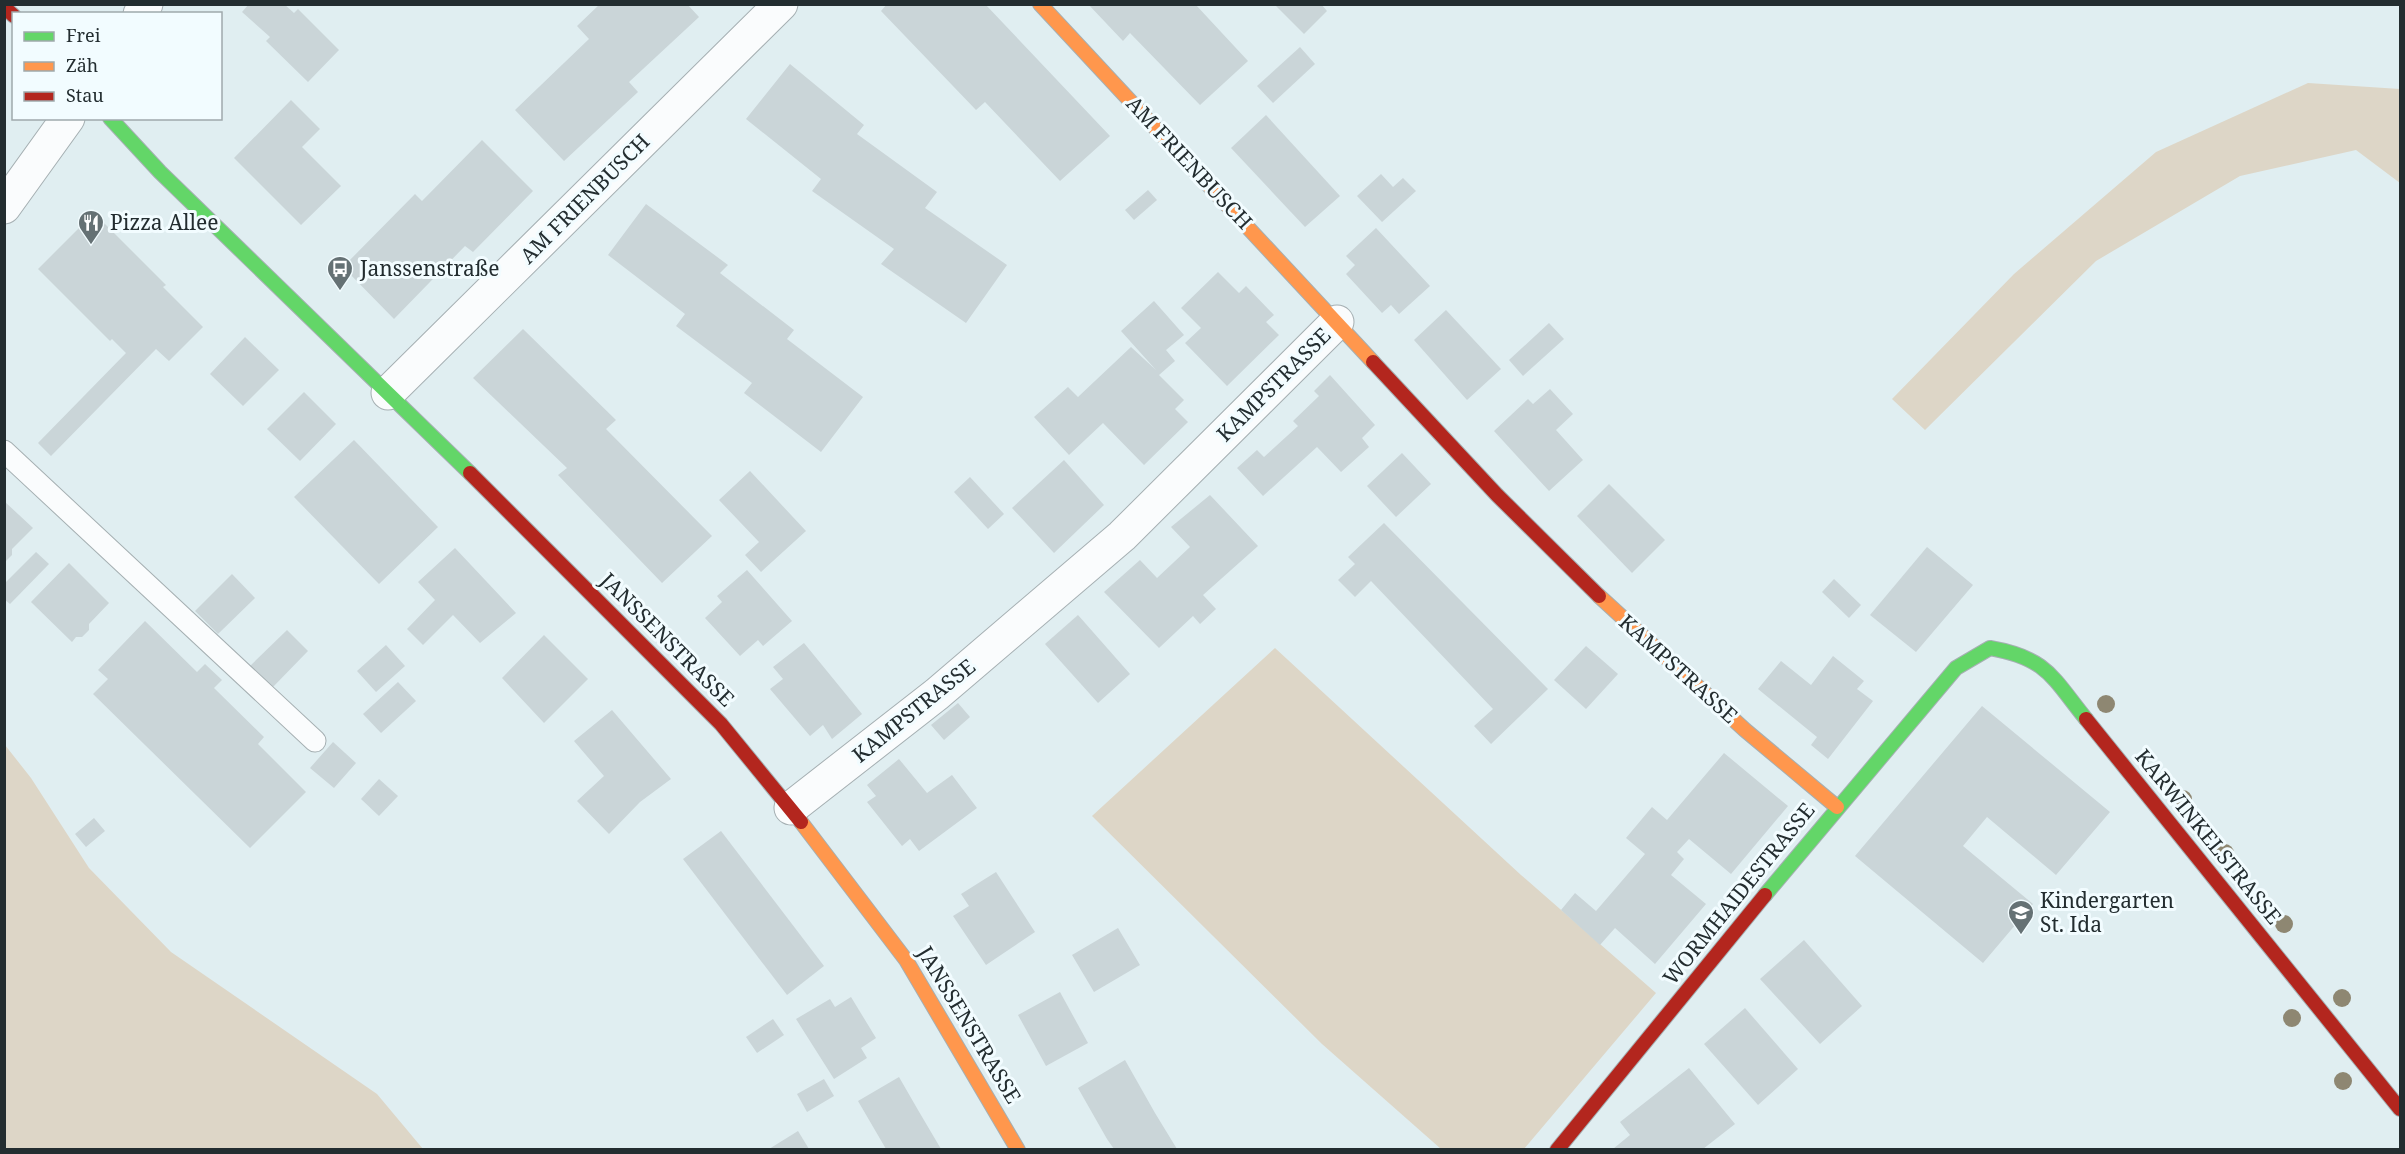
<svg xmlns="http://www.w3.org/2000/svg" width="2405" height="1154" font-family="'Noto Serif',serif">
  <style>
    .green { fill: #ddd6c7 }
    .building { fill: #cad5d8 }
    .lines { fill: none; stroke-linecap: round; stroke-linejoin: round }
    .lane-casing { stroke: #a5afb2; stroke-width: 23 }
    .street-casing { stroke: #a5afb2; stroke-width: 35 }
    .fast-casing { stroke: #a5afb2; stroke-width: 16 }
    .slow-casing { stroke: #a5afb2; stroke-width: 16 }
    .jam-casing { stroke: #a5afb2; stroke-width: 16 }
    .lane { stroke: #fafcfd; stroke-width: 21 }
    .street { stroke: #fafcfd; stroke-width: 33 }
    .fast { stroke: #63d668; stroke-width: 14 }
    .slow { stroke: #ff974d; stroke-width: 14 }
    .jam { stroke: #b3261e; stroke-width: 14 }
    .tree { fill: #8e8772 }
    .labels { text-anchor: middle; stroke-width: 6; stroke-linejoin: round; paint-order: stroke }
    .street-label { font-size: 21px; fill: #232d30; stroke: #f2fcff }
    .poi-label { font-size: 21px; fill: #232d30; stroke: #f2fcff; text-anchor: start }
  </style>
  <rect width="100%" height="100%" fill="#e0eef1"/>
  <g class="green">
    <path d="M2308,83l92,6v94l-44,-33 -116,26 -144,85 -171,169 -33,-31 122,-125 142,-122z"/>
    <path d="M1275,648l246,227 135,118 -132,156h-83l-119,-105 -230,-228z"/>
    <path d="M5,745l26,33 58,90 82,84 206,142 46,55h-418z"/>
  </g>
  <g class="building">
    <path d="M249,4h35l10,9 4,-4 41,41 -31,32 -42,-41 4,-4 -28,-25z"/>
    <path d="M600,4h87l12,13 -70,65 9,10 -74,69 -49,-51 74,-71 -12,-13z"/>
    <path d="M887,4h98l125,132 -50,45 -75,-79 -9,8 -95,-99z"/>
    <path d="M1088,4h107l53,57 -48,44 -70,-72 -7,8z"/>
    <path d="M1274,4h47l6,7 -23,23z"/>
    <path d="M1300,47l15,17 -42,39 -16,-17z"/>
    <path d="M790,64l74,61 -7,9 80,58 -12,16 82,57 -41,58 -85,-59 13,-15 -82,-58 9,-12 -75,-60z"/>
    <path d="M291,100l29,29 -18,18 39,39 -40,39 -67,-67z"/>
    <path d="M1266,115l74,81 -35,31 -74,-79z"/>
    <path d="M482,140l51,51 -60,61 -8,-6 -71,73 -51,-52 72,-73 7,7z"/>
    <path d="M1381,174l12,13 10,-9 13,13 -34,31 -25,-26z"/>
    <path d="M1148,190l9,10 -23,20 -9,-10z"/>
    <path d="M646,204l82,61 -8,8 74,57 -7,9 76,58 -42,55 -77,-59 8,-10 -76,-57 9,-12 -77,-59z"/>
    <path d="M94,213l72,72 -3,2 40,40 -34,34 -13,-12 -105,107 -13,-13 88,-90 -14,-14 -2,2 -72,-72z"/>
    <path d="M1376,228l54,58 -31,28 -8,-9 -9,8 -36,-39 9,-9 -9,-9z"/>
    <path d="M1218,272l21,21 7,-7 28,29 -8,7 13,13 -52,51 -42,-43 16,-15 -20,-20z"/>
    <path d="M1154,301l30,34 -18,15 9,11 -16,14 25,25 -9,9 13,13 -44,43 -41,-42 -34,32 -35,-38 34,-30 10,10 53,-50 25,23 -35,-39z"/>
    <path d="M1446,310l55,59 -34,31 -53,-60z"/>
    <path d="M1549,323l15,16 -41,37 -14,-16z"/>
    <path d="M523,329l93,91 -10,9 106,107 -50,47 -104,-108 9,-7 -94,-90z"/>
    <path d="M245,337l34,33 -36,36 -33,-32z"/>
    <path d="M1330,375l45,50 -13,13 7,9 -28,25 -24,-25 -54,49 -26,-28 20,-18 7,7 34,-31 -5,-5 26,-25 -5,-5z"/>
    <path d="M1550,389l23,25 -17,16 27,30 -34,31 -55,-60 34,-32 5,5z"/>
    <path d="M304,392l32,32 -36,37 -33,-32z"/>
    <path d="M354,440l84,87 -59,57 -85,-87z"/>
    <path d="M1402,453l29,31 -35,33 -29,-31z"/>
    <path d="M1064,460l40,45 -50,48 -42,-45z"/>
    <path d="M750,471l56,60 -45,41 -16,-17 14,-13 -40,-42z"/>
    <path d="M970,477l34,37 -16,15 -34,-37z"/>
    <path d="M1609,484l56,56 -33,33 -55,-57z"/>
    <path d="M1210,495l48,51 -55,49 13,14 -16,15 -7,-8 -34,32 -55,-56 36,-32 17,18 16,-15 17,-16 -19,-20z"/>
    <path d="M4,501l29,27 -21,21v6l-8,8z"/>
    <path d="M1384,523l164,166 -57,55 -17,-18 19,-17 -122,-128 -16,16 -17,-17 17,-16 -7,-7z"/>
    <path d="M1927,547l46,38 -57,67 -46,-37z"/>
    <path d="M455,548l61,65 -36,30 -27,-28 -30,30 -16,-16 28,-29 -17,-18z"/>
    <path d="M36,552l13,12 -39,40 -6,-5v-15z"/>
    <path d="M69,563l40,40 -20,21v6l-7,7h-6l-4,5 -41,-40z"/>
    <path d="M747,570l45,51 -29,25 -5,-6 -18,16 -35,-38 17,-16 -5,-6z"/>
    <path d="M232,574l23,24 -37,36 -23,-23z"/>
    <path d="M1834,579l27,26 -12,13 -27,-26z"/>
    <path d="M1078,615l52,59 -32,29 -53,-59z"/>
    <path d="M145,621l52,51 8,-8 17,16 -8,8 50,49 -6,7 48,48 -56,56 -157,-154 15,-15 -10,-9z"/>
    <path d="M287,630l21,21 -36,37 -22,-22z"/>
    <path d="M544,635l44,44 -44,44 -42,-45z"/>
    <path d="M804,643l58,71 -30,25 -9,-14 -13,11 -40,-47 13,-10 -10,-12z"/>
    <path d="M386,645l19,21 -29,26 -19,-21z"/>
    <path d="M1586,646l32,28 -32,35 -32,-29z"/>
    <path d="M1833,656l31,25 -7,8 16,12 -45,58 -17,-14 6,-8 -59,-48 23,-28 30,24z"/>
    <path d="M398,682l18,19 -35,32 -18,-19z"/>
    <path d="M958,703l12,14 -26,23 -13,-15z"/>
    <path d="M1982,706l128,106 -54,63 -69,-58 -24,29 70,58 -50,59 -128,-107z"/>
    <path d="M612,710l59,69 -31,23 -31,32 -32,-33 27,-25 -30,-35z"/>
    <path d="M333,742l23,21 -22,25 -24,-20z"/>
    <path d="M1724,753l64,53 -57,68 -42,-35 -12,13 7,7 -13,16 35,29 -51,60 -40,-36 -15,17 -39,-35 14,-17 21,18 49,-57 -19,-16 26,-31 15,13z"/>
    <path d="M899,759l28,34 25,-18 25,33 -58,43 -9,-12 -8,7 -35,-44 9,-6 -9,-11z"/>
    <path d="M379,779l19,17 -19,20 -18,-17z"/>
    <path d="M94,818l11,13 -19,16 -11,-13z"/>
    <path d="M721,831l103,135 -37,29 -104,-136z"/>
    <path d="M996,872l39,60 -49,33 -33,-49 16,-10 -8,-12z"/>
    <path d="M1118,928l22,37 -46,27 -22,-37z"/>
    <path d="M1804,940l58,66 -42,38 -60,-65z"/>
    <path d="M1060,992l28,51 -42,23 -28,-51z"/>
    <path d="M851,997l25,41 -15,10 6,10 -33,21 -38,-60 34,-20 5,8z"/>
    <path d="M1745,1008l53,61 -40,36 -54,-61z"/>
    <path d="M773,1019l11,16 -27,18 -11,-16z"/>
    <path d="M1125,1060l30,53 22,36h-63l-7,-10 -29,-51z"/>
    <path d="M1689,1068l46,56 -32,25h-90l17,-14 -10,-13z"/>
    <path d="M899,1077l19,33 23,39h-55l-28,-48z"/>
    <path d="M824,1079l10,17 -27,16 -10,-18z"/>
    <path d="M798,1131l11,18h-40z"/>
  </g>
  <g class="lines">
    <defs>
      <path id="lane" d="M4,451l311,290"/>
      <g id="street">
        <path d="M140,14l6,-10"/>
        <path d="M4,207l64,-89"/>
        <path d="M388,393l393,-389"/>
        <path d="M791,808l146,-114 185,-158 215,-214"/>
      </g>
      <g id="fast">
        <path d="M110,118l50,54 310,301"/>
        <path d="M1765,895l191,-227 34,-20c57,10 62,29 96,71"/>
      </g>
      <g id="slow">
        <path d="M1040,4l333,358"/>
        <path d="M1599,596l146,134 92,77"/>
        <path d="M801,822l105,138 112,190"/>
      </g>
      <g id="jam">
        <path d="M4,7l10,9"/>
        <path d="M1373,362l124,133 102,101"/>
        <path d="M470,473l251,251 80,98"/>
        <path d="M2086,719l314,390"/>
        <path d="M1557,1150l208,-255"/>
      </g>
    </defs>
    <use href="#lane" class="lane-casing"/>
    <use href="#street" class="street-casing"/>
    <use href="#fast" class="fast-casing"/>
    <use href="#slow" class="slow-casing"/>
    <use href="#jam" class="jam-casing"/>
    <use href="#lane" class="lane"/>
    <use href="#street" class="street"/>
    <use href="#fast" class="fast"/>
    <use href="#slow" class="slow"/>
    <use href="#jam" class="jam"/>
  </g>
  <g class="tree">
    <circle cx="2106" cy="704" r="9"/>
    <circle cx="2183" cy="799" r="9"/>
    <circle cx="2225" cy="853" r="9"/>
    <circle cx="2284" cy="924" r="9"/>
    <circle cx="2342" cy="998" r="9"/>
    <circle cx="2292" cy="1018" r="9"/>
    <circle cx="2343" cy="1081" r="9"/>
  </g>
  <defs>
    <symbol id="restaurant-pin" viewBox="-11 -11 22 30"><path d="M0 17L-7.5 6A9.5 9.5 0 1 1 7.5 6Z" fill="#657174" stroke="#f2fcff"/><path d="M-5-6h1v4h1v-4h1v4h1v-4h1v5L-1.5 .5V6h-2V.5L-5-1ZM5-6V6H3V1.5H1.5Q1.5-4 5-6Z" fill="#fff"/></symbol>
    <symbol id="bus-pin" viewBox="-11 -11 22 30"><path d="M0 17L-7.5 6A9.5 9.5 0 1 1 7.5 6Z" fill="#657174" stroke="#f2fcff"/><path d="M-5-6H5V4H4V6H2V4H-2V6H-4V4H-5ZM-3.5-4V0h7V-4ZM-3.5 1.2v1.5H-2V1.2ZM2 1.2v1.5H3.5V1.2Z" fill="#fff"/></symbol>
    <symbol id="school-pin" viewBox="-11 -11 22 30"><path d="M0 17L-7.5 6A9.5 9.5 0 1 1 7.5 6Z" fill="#657174" stroke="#f2fcff"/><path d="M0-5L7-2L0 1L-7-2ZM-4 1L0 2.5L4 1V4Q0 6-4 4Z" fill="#fff"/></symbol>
  </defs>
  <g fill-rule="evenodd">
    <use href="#restaurant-pin" x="76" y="208" width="30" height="40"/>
    <use href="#bus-pin" x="325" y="254" width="30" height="40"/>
    <use href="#school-pin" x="2006" y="898" width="30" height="40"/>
  </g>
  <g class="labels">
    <g class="street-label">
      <text transform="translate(1189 163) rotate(47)" y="7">AM FRIENBUSCH</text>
      <text transform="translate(585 199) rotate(-45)" y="7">AM FRIENBUSCH</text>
      <text transform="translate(1274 385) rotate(-45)" y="7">KAMPSTRASSE</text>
      <text transform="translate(667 640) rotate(45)" y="7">JANSSENSTRASSE</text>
      <text transform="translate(1678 669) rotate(42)" y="7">KAMPSTRASSE</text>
      <text transform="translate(914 711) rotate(-39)" y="7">KAMPSTRASSE</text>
      <text transform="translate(2208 837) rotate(51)" y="7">KARWINKELSTRASSE</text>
      <text transform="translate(1739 894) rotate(-51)" y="7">WORMHAIDESTRASSE</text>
      <text transform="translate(969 1025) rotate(59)" y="7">JANSSENSTRASSE</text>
    </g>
    <g class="poi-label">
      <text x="110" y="230">Pizza Allee</text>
      <text x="360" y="276">Janssenstraße</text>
      <text x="2040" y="908">Kindergarten<tspan x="2040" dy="24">St. Ida</tspan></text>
    </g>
  </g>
  <rect width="2405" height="1154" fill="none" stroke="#232d30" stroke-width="12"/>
  <rect x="12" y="12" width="210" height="108" fill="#f2fcff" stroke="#9fa9ac" stroke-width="1.5"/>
  <rect x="24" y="32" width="30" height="9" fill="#63d668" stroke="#9fa9ac" stroke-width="1.5"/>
  <text x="66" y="42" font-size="18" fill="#232d30">Frei</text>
  <rect x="24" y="62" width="30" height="9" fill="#ff974d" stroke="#9fa9ac" stroke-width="1.5"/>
  <text x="66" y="72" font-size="18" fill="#232d30">Zäh</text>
  <rect x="24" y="92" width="30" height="9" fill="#b3261e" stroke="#9fa9ac" stroke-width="1.5"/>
  <text x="66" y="102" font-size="18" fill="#232d30">Stau</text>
</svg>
